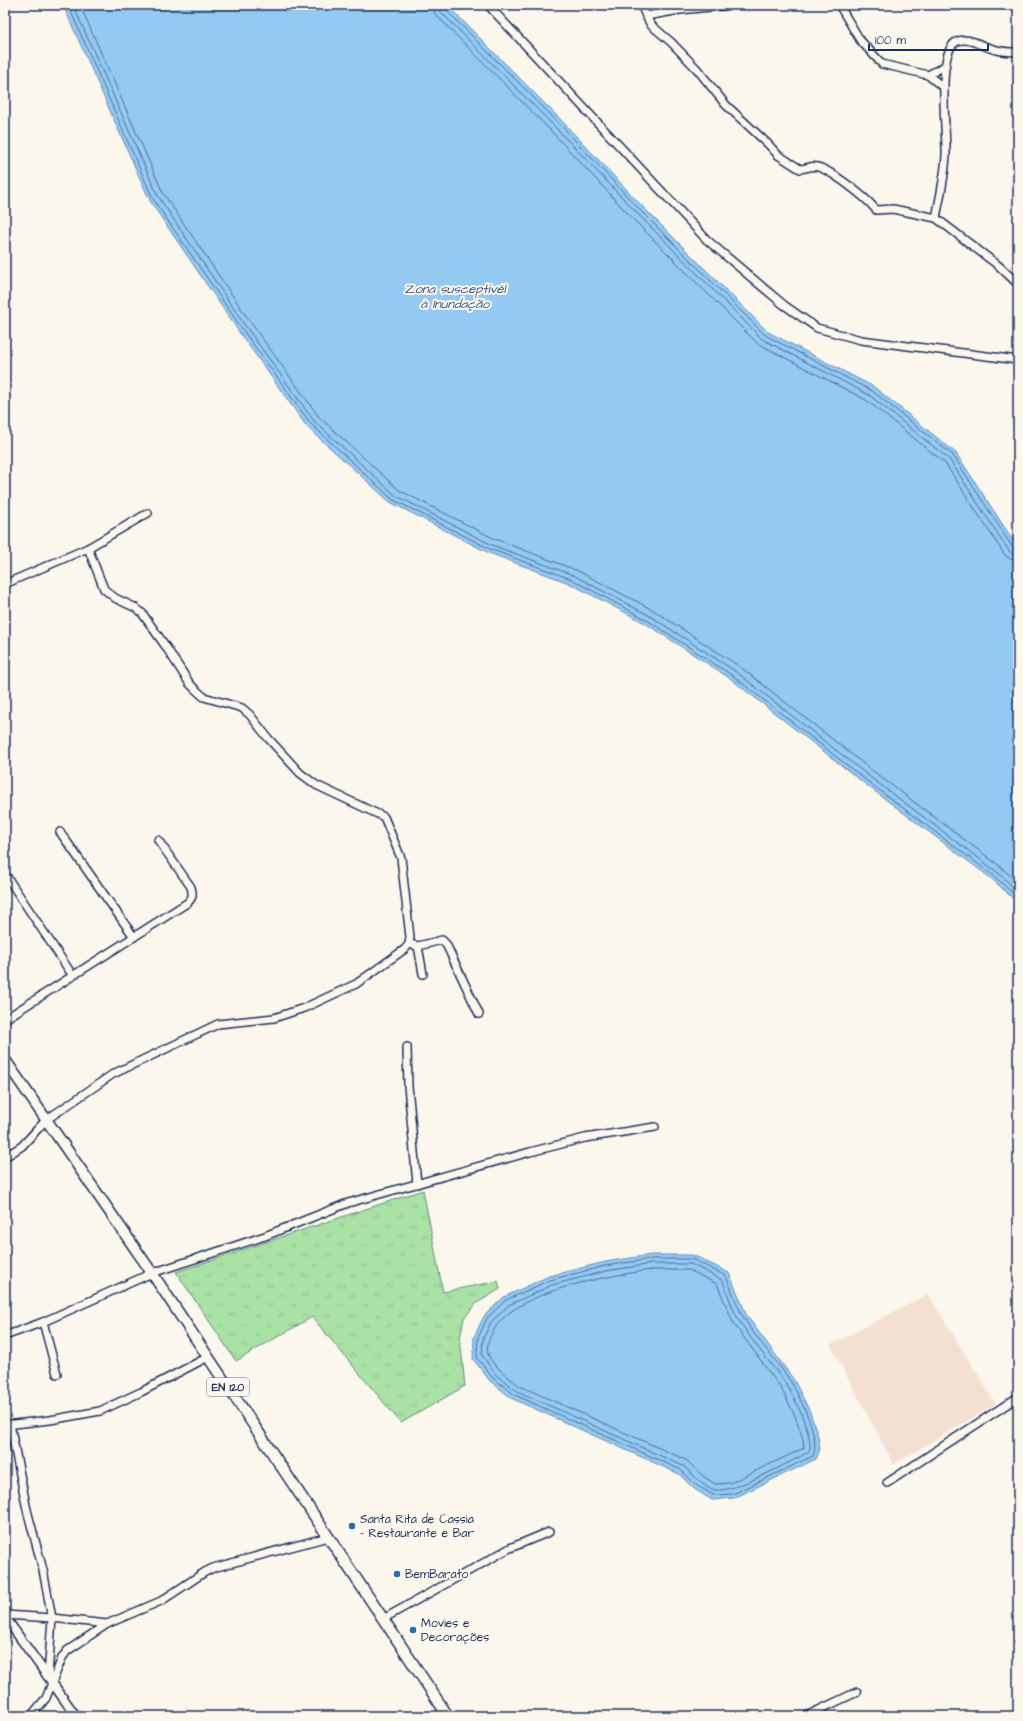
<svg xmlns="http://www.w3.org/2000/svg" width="1023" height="1721" font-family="'Architects Daughter',sans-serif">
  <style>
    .built { fill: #f3e0d2 }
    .grass { fill: url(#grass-tufts); stroke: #628882 }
    .water { fill: #94c9f2; stroke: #648bb7 }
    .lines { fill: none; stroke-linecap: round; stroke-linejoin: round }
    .shore { stroke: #4b6d99; stroke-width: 1 }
    .minor-casing { stroke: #1b2f5e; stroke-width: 10 }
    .tertiary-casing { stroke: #1b2f5e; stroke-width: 11 }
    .primary-casing { stroke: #1b2f5e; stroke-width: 13 }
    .minor { stroke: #fbf7ec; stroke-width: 7 }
    .tertiary { stroke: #fbf7ec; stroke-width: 8 }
    .primary { stroke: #fbf7ec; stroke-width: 10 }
    .poi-dot { fill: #1f6fb2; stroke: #fbf7ec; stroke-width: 1.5 }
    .labels { text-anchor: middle; stroke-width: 4; stroke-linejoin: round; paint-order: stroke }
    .shield { fill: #fbf7ec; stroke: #5e6b89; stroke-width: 1 }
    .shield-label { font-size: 11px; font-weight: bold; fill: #1b2f5e }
    .poi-label { font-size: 12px; fill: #1b2f5e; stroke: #fbf7ec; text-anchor: start }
    .water-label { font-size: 13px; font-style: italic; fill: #395683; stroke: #fbf7ec }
  </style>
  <defs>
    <pattern id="grass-tufts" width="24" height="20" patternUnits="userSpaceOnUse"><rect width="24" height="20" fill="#aae2a6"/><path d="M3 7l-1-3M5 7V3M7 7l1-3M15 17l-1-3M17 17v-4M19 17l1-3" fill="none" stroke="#92c291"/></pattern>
  </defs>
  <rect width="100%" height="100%" fill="#fbf7ec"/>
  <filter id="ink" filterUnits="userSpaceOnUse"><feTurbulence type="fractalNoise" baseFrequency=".025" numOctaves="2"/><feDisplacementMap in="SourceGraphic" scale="8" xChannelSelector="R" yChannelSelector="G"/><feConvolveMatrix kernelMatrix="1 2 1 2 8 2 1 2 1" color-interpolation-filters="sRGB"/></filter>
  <g filter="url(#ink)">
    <path class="built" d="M928,1294l68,110 -102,60 -64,-119z"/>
    <path class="grass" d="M423,1190l20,102 55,-11 2,8 -23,14 -13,15 -4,20 5,48 -64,37 -89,-106 -76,44 -60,-89z"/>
    <g class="water">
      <path d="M63,5h384l114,115 82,87 125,125 106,55 82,66 62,95v355l-26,-24 -123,-92 -138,-108 -86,-56 -76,-40 -80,-30 -99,-51 -83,-75 -70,-98 -87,-128z"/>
      <path d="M651,1255h42l36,18 18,43 47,64 16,32 8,24 2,13 -4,10 -82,39 -22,2 -19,-12 -14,-14 -166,-75 -23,-18 -17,-22 1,-22 10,-21 20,-19 45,-21 56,-14z"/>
    </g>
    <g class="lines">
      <g class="shore">
        <path d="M68,5l85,194 87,127 71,98 81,75 98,50 81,30 76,41 86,56 138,108 123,92 24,22"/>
        <path d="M73,5l85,191 86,128 70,97 81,74 97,50 81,30 77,41 85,55 139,109 123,92 21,19"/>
        <path d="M80,5l83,188 86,127 70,97 80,73 96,49 81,31 77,40 86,56 139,109 123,92 17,16"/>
        <path d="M433,5l2,9 7,7 109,110 81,87 125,125 109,57 79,63 59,91 6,5 8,2"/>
        <path d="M439,5l1,6 6,6 109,110 82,86 125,126 107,56 80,64 60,92 4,3 5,1"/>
        <path d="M444,5l1,3 5,6 109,109 81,87 125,125 107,56 81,64 60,93 5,2"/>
        <path d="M651,1259h41l34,17c6,14 10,29 18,42 13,23 33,42 47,64 9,16 30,56 22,74l-80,38 -20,1 -17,-10 -15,-15 -166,-75 -22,-17 -16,-20 1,-20 9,-20 19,-18 44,-20 55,-14z"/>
        <path d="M652,1264h39l31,16c6,13 10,30 18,42 14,22 31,41 46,62 8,12 29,55 23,68 -18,9 -77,42 -94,38 -13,-2 -22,-17 -32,-24l-166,-75 -21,-16 -14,-20 1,-16 8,-17 18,-17 43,-20 54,-14z"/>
        <path d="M652,1270h37l28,14 17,40 47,64 15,30 7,21 1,9 -74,35 -15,1 -12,-8 -17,-16 -166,-74c-9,-7 -29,-21 -32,-32 -2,-7 1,-15 4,-21 21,-43 116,-57 160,-63z"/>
      </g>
      <defs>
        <g id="minor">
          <path d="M488,5l219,235 77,65 33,23 44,12 157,20"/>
          <path d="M641,5l5,11 5,9 20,17 26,27 29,36 42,39 10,11 22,14c6,0 11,-4 18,-2 14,4 49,31 58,43l17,-1 43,9 63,48 19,18"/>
          <path d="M839,5l21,35 22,24 46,11 16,13"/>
          <path d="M646,16l34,-6 51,-5"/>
          <path d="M928,75l17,-9"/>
          <path d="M936,218c4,-21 9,-42 10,-63 1,-22 -10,-102 10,-113 12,-7 28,6 41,8 7,2 14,2 21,2"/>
          <path d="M5,584l83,-36 60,-35"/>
          <path d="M60,832l74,105"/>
          <path d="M5,874l68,102"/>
          <path d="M409,944l9,2 24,-6 4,4 33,70"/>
          <path d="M418,946l5,28"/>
          <path d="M5,1019l182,-116c6,-5 6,-8 4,-16l-33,-47"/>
          <path d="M407,1047l1,39 9,98"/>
          <path d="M5,1157l17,-11 24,-26 67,-46 105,-50 56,-6 30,-10 52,-24 49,-35 4,-5 1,-7 -9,-79 -17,-41 -68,-32 -16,-12 -32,-35 -18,-23 -8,-7 -38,-11 -8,-7 -6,-6 -26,-40 -22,-31 -6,-5 -21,-10 -11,-9 -16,-41"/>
          <path d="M43,1322l14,52"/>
          <path d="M5,1336l38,-14 109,-49 113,-37 83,-33 182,-51 55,-14 70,-11"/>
          <path d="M10,1424l17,86 16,60 9,48 -4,59"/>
          <path d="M5,1425l45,-5 50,-9 41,-19 67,-35"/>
          <path d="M887,1483l131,-86"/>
          <path d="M5,1615l47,3 55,6"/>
          <path d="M383,1619l127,-71 39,-16"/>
          <path d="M31,1716l15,-18 16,-40 5,-7 40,-27 54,-23 44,-29 8,-4 115,-31"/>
          <path d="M806,1716l51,-24"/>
        </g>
        <path id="tertiary" d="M5,1617l71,99"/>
        <path id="primary" d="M5,1060l147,213 296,443"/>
      </defs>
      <use href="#minor" class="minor-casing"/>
      <use href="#tertiary" class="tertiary-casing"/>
      <use href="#primary" class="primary-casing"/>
      <use href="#minor" class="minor"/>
      <use href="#tertiary" class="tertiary"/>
      <use href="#primary" class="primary"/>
    </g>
  </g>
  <g class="poi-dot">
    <circle cx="352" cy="1526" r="4"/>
    <circle cx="397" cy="1574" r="4"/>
    <circle cx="413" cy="1630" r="4"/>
  </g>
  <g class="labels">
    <rect class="shield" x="207" y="1378" width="42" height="18" rx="3"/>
    <g class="shield-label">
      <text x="228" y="1391">EN 120</text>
    </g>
    <g class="poi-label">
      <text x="360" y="1523">Santa Rita de Cassia<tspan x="360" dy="14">- Restaurante e Bar</tspan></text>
      <text x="405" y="1578">BemBarato</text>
      <text x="421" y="1627">Movies e<tspan x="421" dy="14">Decorações</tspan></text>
    </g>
    <g class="water-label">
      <text x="455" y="293">Zona susceptivél<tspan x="455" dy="15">à Inundação</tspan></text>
    </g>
  </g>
  <rect width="1023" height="1721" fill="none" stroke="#fbf7ec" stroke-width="20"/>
  <rect x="10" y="10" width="1003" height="1701" fill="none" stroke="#1b2f5e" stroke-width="1.5" filter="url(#ink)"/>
  <path d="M869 44v6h119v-6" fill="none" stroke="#1b2f5e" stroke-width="2"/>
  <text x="875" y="44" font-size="12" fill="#1b2f5e" stroke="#fbf7ec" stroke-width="3" paint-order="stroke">100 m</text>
</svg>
